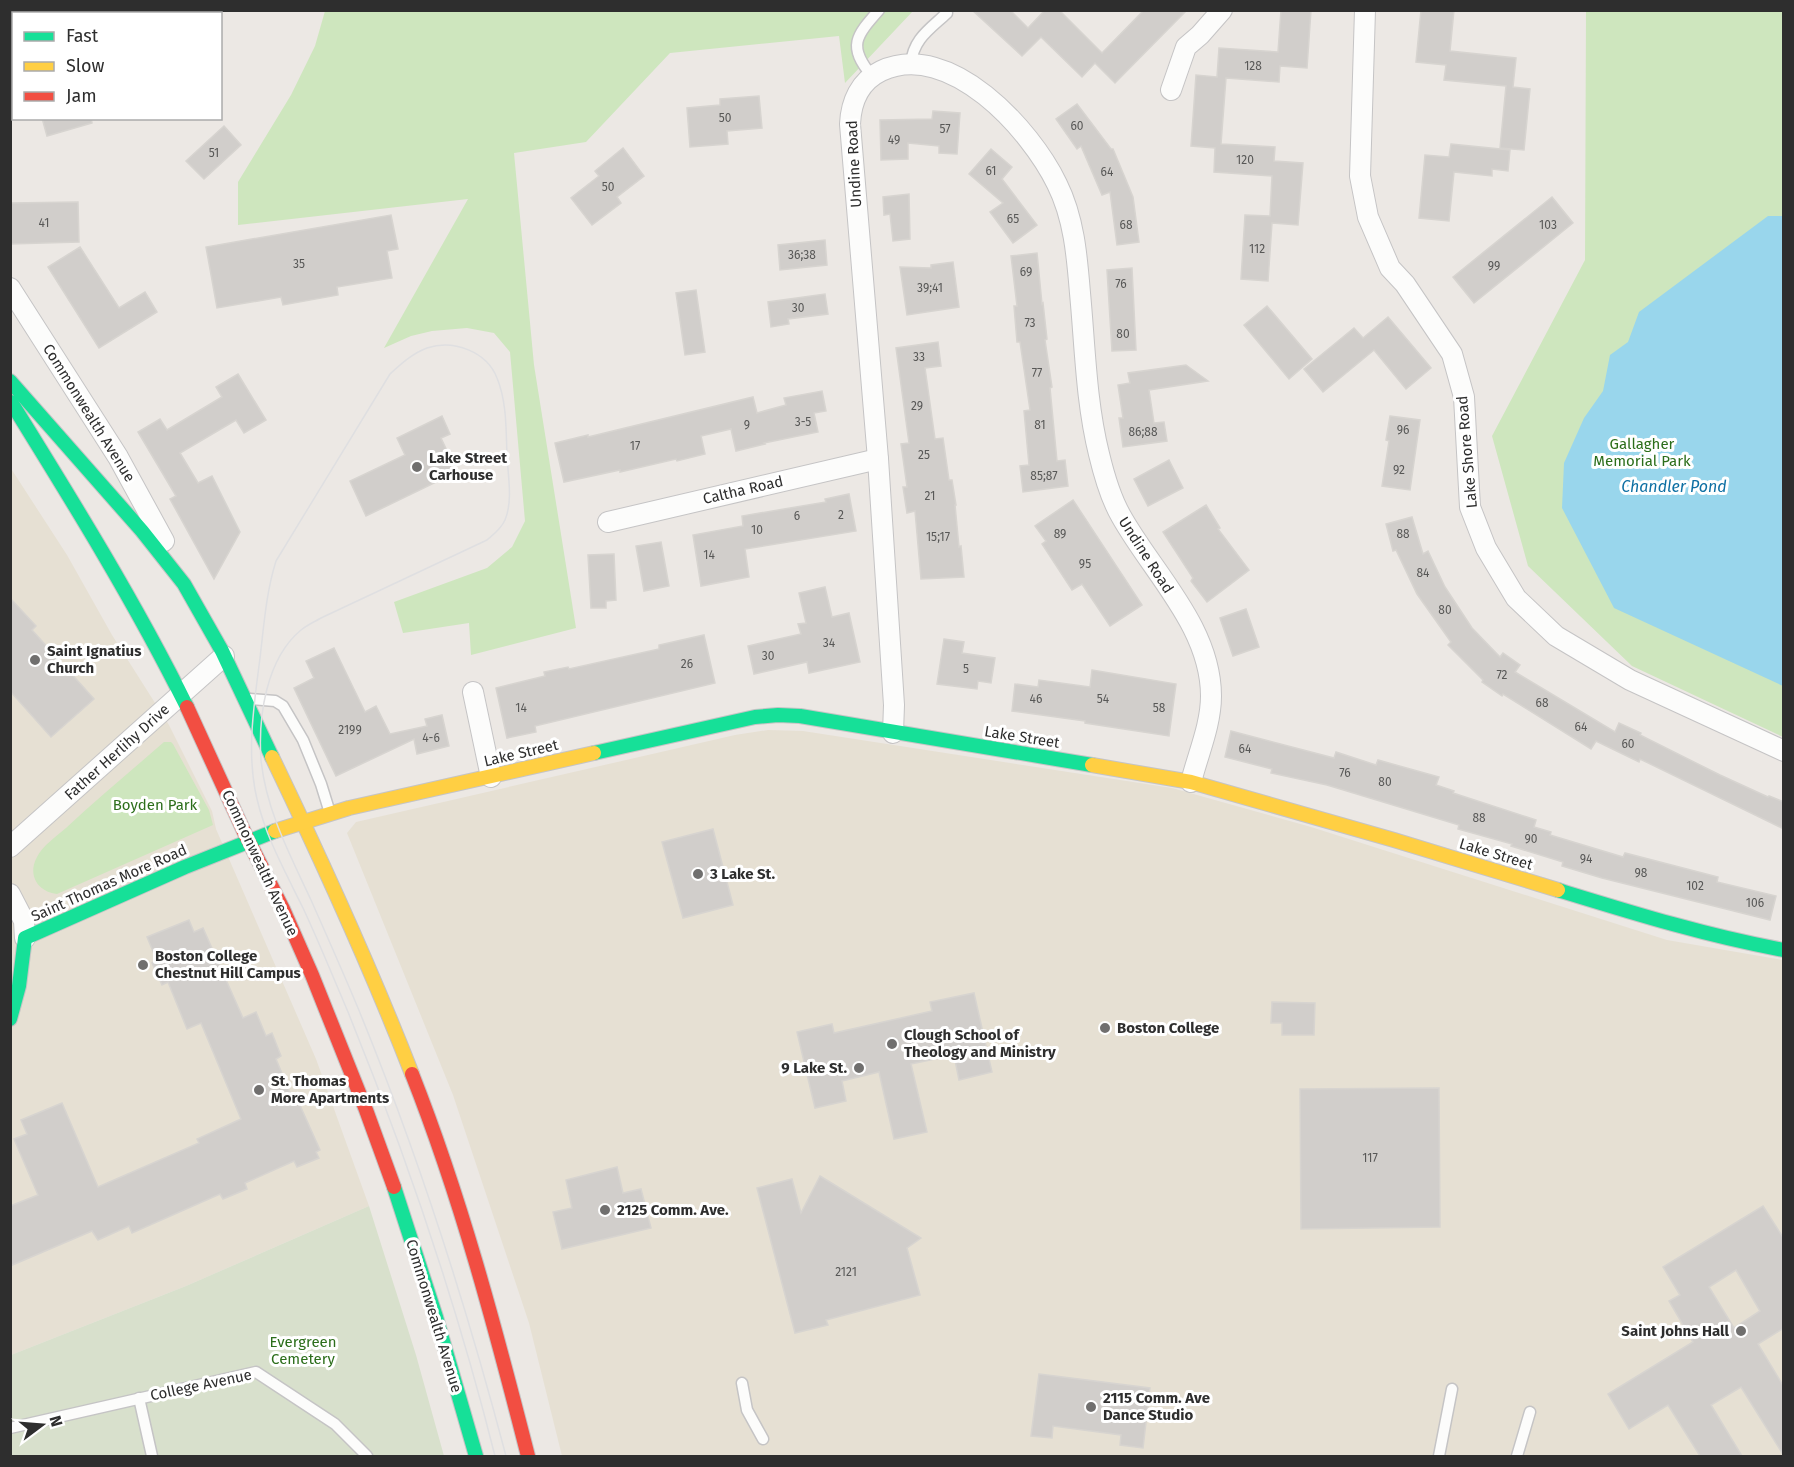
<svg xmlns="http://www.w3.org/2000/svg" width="1794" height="1467" font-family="'Fira Sans',sans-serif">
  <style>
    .education { fill: #e6e0d3 }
    .green { fill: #cee6be }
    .cemetery { fill: #d8e0cc }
    .water { fill: #99d6ec }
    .building { fill: #d1cecb; stroke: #d7d4d0; stroke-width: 1.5; fill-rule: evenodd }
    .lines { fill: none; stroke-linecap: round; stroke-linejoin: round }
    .lane-casing { stroke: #c5c4c5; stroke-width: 13 }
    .street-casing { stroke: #c5c4c5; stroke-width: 22 }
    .fast-casing { stroke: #c5c4c5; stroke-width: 16 }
    .slow-casing { stroke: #c5c4c5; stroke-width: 16 }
    .jam-casing { stroke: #c5c4c5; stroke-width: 16 }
    .lane { stroke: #fcfcfb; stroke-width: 10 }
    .street { stroke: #fcfcfb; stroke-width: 20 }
    .fast { stroke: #16e098; stroke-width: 14 }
    .slow { stroke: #ffcf43; stroke-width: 14 }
    .jam { stroke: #f24e42; stroke-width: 14 }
    .tram { stroke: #dfdfe1; stroke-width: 1.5 }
    .poi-dot { fill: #706f6e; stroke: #fff; stroke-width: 2 }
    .labels { text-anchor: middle; stroke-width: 6; stroke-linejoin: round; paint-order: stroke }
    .number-label { font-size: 12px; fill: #585857 }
    .street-label { font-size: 15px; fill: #2e2e2e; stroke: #fff }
    .park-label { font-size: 15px; fill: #2c6e1b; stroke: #fff }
    .poi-label { font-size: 15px; font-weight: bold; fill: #2e2e2e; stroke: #fff; text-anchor: start }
    .water-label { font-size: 16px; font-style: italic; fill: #0d6fa3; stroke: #fff }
  </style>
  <rect width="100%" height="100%" fill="#ece8e4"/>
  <g class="education">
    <path d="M10,467l57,88 45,80 57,90 43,86 4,18 100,230 53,147 -183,80 -175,69z"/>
    <path d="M768,730l35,1 369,57 139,39 356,113 116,20v496h-1221l-33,-133 -76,-228 -106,-262 9,-11 379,-87z"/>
  </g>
  <g class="green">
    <path d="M325,11h588l-68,72 -6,-47 -169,17 -84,89 -72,11 20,212 42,263 -105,27 -2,-32 -66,10 -9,-31 93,-34 25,-21 13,-26 -15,-169 -16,-19 -27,-5 -35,3 -21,5 -27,12 84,-149 -230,26v-43l53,-87 24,-49z"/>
    <path d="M1586,11h197v726l-151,-71 -104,-100 -36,-130 93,-176z"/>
    <path d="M164,742h7l2,2 36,66 4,15 -156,69c-19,-2 -30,-19 -20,-37 5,-11 20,-21 29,-29 32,-30 65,-57 98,-86z"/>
  </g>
  <path class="cemetery" d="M369,1206l47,149 28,101h-433v-101l175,-69z"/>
  <path class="water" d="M1768,216h16l-1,470 -169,-78 -52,-100 2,-45 20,-45 19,-27 7,-36 18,-13 11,-30z"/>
  <g class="building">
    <path d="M972,10h38l18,18 17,-18h14l43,43 42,-43h43l-72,73 -20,-20 -13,14 -41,-40 -19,19z"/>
    <path d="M1281,10h30l-4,58 -27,-2 -1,16 -53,-4 -5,66 54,3 -1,14 29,2 -5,62 -26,-2 -4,58 -27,-2 4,-64 25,1 2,-40 -58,-4 1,-24 -24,-2 5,-71 21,2 2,-29 59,4z"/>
    <path d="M1421,10h33l-4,41 66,7 -3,29 17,2 -6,61 -24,-2 6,-62 -62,-6 2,-15 -30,-3z"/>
    <path d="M759,96l3,32 -35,3 1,13 -38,3 -3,-39 33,-3v-6z"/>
    <path d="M1077,104l34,45h2l20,48 6,45 -22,3 -7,-53 -8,3 -21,-49 -4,3 -21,-30z"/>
    <path d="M933,111l27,2 -3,41 -18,-1v-7l-31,-3v16l-27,1 -1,-40 52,-1z"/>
    <path d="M42,118h49l1,5 -45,13z"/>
    <path d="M224,126l17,19 -37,34 -18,-18z"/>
    <path d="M1451,144l59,6 -2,21 -16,-2v7l-38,-4 -5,49 -30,-3 6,-63 24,2z"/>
    <path d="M623,148l21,28 -27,21 4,6 -29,22 -21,-27 28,-22 -4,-5z"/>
    <path d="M991,149l21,18 -10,12 35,46 -24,18 -23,-31 13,-9 -34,-29z"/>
    <path d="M909,194l1,45 -17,2 -3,-27 -6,1 -1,-18z"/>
    <path d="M1552,197l21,26 -99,80 -21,-26z"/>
    <path d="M78,202l1,40 -69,2v-41z"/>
    <path d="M391,215l7,34 -11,2 5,27 -55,9 1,8 -55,10 -2,-8 -64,11 -11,-61z"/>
    <path d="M825,240l2,25 -47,5 -2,-25z"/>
    <path d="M80,247l39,61 26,-16 12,20 -58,36 -51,-81z"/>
    <path d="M1037,253l5,51 1,-1 4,36 -2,1 7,47 -2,1 7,73 8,-1 3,26 -45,6 -3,-26 9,-1 -5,-54 6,-1 -10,-68h-3l-3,-36h3l-6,-50z"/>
    <path d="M953,262l6,45 -52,8 -7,-48 31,1v-3z"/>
    <path d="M1132,268l4,82 -24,1 -5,-81z"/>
    <path d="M696,290l9,62 -20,3 -9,-62z"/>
    <path d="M825,294l3,20 -40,5 1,5 -18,3 -3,-25z"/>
    <path d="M1267,306l45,53 -23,20 -45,-54z"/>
    <path d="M1388,317l43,51 -25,21 -32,-39 -51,42 -19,-23 50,-41 9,10z"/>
    <path d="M938,342l3,24 -16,2 10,71 8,-1 6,42h3l4,25h-1l4,42 2,-1 3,31 -43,2 -6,-68 -8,2 -4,-26h4l-6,-43 8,-1 -13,-95z"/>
    <path d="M1186,365l22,16 -59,9 5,33 10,-1 3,19 -44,6 -4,-29h4l-5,-33 12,-2 -2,-10z"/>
    <path d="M238,374l28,46 -22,13 -8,-13 -56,33 18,30 14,-7 28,56 -26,47 -44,-80 6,-3 -38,-64 22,-13 7,11 55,-33 -6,-10z"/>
    <path d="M822,391l4,20 -12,2 4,19 -54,11 1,1 -29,7 -5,-22 -30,7 4,18 -28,7 -1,-2 -56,13v-2l-56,12 -9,-39 33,-8v2l165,-40 4,16 29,-8 -2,-7z"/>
    <path d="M442,416l8,18 -9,4 16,34 -91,44 -16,-35 55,-26 -8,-17z"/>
    <path d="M1390,416l30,4 -10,70 -28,-4 7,-45 -3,-1z"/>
    <path d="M1169,460l14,28 -35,18 -14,-27z"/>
    <path d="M849,494l7,37 -111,18 4,28 -48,9 -8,-51 50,-9 -1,-10 84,-14 -1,-3z"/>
    <path d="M1073,500l69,105 -32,21 -28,-42 -10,6 -30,-46 4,-3 -11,-15z"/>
    <path d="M1206,505l14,23 -2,1 31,41 -42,32 -16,-21 2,-3 -30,-46z"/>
    <path d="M1412,517l11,37 5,-3 17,36 27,41 28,29 3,-4 17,12 -5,7 100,60 4,-9 22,10 -1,2 80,40 48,22 1,-1 15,6v27l-144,-70 -1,3 -43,-21 -5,8 -88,-55 -1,2 -20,-14 1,-2 -35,-35 3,-3 -34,-48 -21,-44 -3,1 -7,-27z"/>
    <path d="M661,542l8,44 -25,5 -8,-45z"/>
    <path d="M614,554l2,46 -10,1v7h-15l-3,-53z"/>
    <path d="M825,587l7,30 17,-4 11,49 -51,11 -2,-11 -53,12 -6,-28 53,-12 -3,-10 8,-1 -7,-30z"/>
    <path d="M10,598l26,28 -4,4 62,69 -43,38 -41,-46z"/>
    <path d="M1246,609l13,38 -26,9 -13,-38z"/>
    <path d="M704,635l11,48 -180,43 1,6 -29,6 -11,-50 49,-12 -1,-4 24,-5 1,2 90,-20v-4z"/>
    <path d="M944,639l20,3 -2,11 33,5 -4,25 -13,-2 -1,8 -40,-5z"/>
    <path d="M334,648l31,64 11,-6 14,28 37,-8 -2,-7 17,-4 7,31 -32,8 -3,-15 -78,37 -42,-88 20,-10 -8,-17z"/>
    <path d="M1092,670l84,14 -7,52 -84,-13v-2l-73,-10 3,-27 23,3 1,-7 51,7z"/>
    <path d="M1231,731l103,27 2,-6 40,13 2,-5 61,17 -3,8 18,6 -1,2 83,27 -2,7 17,5 -1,3 73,22 2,-4 93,24 -1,5 59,14 -6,24 -168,-42 -40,-12 1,-4 -52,-16 1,-2 -54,-15 1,-4 -132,-40 -56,-12 1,-4 -47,-12z"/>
    <path d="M713,829l20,76 -50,13 -21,-76z"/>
    <path d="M189,920l5,12 9,-4 40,90 13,-6 10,24 6,-3 9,23 -5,3 18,43 4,-1 22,49 -4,2 3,6 -22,9 -3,-6 -49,22 2,6 -24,10 -3,-5 -88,39 -3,-7 -31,14 -6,-9 -82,35v-60l28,-11 -24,-56 13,-5 -6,-14 41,-17 36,84 101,-44 -2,-4 44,-20 -40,-96 -14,6 -19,-47 -6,3 -10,-22 5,-2 -10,-24z"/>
    <path d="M974,993l18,79 -33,8 -5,-25 -43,9 16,68 -33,7 -15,-67 -37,9 4,20 -31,7 -18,-76 35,-8 2,9 98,-22 -2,-9z"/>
    <path d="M1272,1002l43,1 -1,32h-32v-12h-11z"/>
    <path d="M1439,1088l1,139 -139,2 -1,-140z"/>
    <path d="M617,1167l6,26 18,-4 10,39 -89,21 -9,-37 19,-4 -6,-28z"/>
    <path d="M820,1176l101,62 -14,10 13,47 -94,25 2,5 -33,8 -38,-145 35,-9 9,34z"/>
    <path d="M1763,1206l21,33v89l-26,16 26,43v69l-43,-69 -30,18 31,51h-42l-32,-51 -39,24 -21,-35 85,-52 -24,-41 11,-6 -17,-28zM1736,1270l24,41 -26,17 -25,-41z"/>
    <path d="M1039,1374l111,14 -7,60 -23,-3 1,-10 -68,-9 -1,12 -21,-2z"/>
  </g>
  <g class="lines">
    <defs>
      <g id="lane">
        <path d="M911,64c2,-25 19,-35 36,-51"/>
        <path d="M872,76c-25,-30 -16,-40 7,-66"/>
        <path d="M250,699l25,2 8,5 20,34 18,44 9,29"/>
        <path d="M742,1383l5,27 16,29"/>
        <path d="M139,1398l13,58"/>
        <path d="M10,1428l246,-56 79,52 32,32"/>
        <path d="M1439,1456l13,-67"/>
        <path d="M1517,1456l13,-44"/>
      </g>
      <g id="street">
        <path d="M1365,10l-5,166 8,41 22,51 15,16 47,70 12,43 6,110 16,41 30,50 40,38 74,44 154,71"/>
        <path d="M1171,90l15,-43 14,-12 22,-25"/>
        <path d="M10,288l108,169 46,84"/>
        <path d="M608,522l270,-63"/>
        <path d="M473,692l18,85"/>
        <path d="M893,733l1,-28 -16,-246 -28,-335c1,-22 10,-43 31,-53 69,-32 150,59 176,113 17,34 20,72 23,109 5,53 6,109 19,161 5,21 11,43 22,62 31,56 90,111 90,180 0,29 -13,58 -20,86"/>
        <path d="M10,847l214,-191"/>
        <path d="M10,894l14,27 1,17"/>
      </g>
      <g id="fast">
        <path d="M10,381l132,150 42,53 38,67 50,106"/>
        <path d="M11,402c62,100 124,200 176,305"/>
        <path d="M594,753l161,-36 23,-2 22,1 292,49"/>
        <path d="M1558,890c75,23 149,46 226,60"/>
        <path d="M10,1019l9,-33 6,-48 160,-71 90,-36"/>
        <path d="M394,1187l42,130 40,139"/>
      </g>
      <g id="slow">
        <path d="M272,757c50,104 98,209 140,317"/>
        <path d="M1092,765l99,17 203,58 164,50"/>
        <path d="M275,831l74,-23 245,-55"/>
      </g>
      <g id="jam">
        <path d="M187,707l59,129 37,73 29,66 54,135 28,77"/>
        <path d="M412,1074c49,124 83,253 116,382"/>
      </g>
    </defs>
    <use href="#lane" class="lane-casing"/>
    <use href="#street" class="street-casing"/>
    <use href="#fast" class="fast-casing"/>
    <use href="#slow" class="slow-casing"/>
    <use href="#jam" class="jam-casing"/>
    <use href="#lane" class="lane"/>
    <use href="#street" class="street"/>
    <use href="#fast" class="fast"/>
    <use href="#slow" class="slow"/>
    <use href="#jam" class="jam"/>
    <path class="tram" d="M495,1456c-38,-151 -88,-299 -147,-444 -15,-35 -29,-70 -45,-104 -17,-35 -37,-70 -46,-109 -11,-46 -3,-94 3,-141 4,-33 6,-65 16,-97l114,-187c11,-10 23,-21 37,-26 27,-9 60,4 70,30 10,24 9,53 10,78 1,20 6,45 -2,64 -4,9 -11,14 -18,20l-166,78c-7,4 -14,7 -20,12 -35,29 -43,87 -40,130 5,50 29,95 50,140 16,36 32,72 47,108 60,146 108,296 148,448"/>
  </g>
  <g class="poi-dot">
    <circle cx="417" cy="467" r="6"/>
    <circle cx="35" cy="660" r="6"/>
    <circle cx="698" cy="874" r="6"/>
    <circle cx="143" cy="965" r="6"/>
    <circle cx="1105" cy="1028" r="6"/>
    <circle cx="892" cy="1044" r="6"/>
    <circle cx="859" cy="1068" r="6"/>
    <circle cx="259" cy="1090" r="6"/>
    <circle cx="605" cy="1210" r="6"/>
    <circle cx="1741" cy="1331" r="6"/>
    <circle cx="1091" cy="1407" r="6"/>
  </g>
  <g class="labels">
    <g class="number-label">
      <text x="1253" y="70">128</text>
      <text x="725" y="122">50</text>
      <text x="1077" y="130">60</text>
      <text x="945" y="133">57</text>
      <text x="894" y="144">49</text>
      <text x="214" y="157">51</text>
      <text x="1245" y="164">120</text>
      <text x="991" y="175">61</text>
      <text x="1107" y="176">64</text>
      <text x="608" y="191">50</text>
      <text x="1013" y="223">65</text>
      <text x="44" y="227">41</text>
      <text x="1126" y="229">68</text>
      <text x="1548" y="229">103</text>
      <text x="1257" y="253">112</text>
      <text x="802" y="259">36;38</text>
      <text x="299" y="268">35</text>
      <text x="1494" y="270">99</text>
      <text x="1026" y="276">69</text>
      <text x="1121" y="288">76</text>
      <text x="930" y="292">39;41</text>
      <text x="798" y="312">30</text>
      <text x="1030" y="327">73</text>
      <text x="1123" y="338">80</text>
      <text x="919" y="361">33</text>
      <text x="1037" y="377">77</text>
      <text x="917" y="410">29</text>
      <text x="803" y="426">3-5</text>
      <text x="747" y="429">9</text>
      <text x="1040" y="429">81</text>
      <text x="1403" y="434">96</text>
      <text x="1143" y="436">86;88</text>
      <text x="635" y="450">17</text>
      <text x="924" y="459">25</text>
      <text x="1399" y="474">92</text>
      <text x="1044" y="480">85;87</text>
      <text x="930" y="500">21</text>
      <text x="841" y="519">2</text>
      <text x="797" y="520">6</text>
      <text x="757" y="534">10</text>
      <text x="1060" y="538">89</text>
      <text x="1403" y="538">88</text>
      <text x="938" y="541">15;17</text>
      <text x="709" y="559">14</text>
      <text x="1085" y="568">95</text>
      <text x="1423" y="577">84</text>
      <text x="1445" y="614">80</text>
      <text x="829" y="647">34</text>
      <text x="768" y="660">30</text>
      <text x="687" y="668">26</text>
      <text x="966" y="673">5</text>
      <text x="1502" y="679">72</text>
      <text x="1036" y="703">46</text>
      <text x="1103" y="703">54</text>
      <text x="1542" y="707">68</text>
      <text x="521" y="712">14</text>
      <text x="1159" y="712">58</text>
      <text x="1581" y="731">64</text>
      <text x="350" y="734">2199</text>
      <text x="431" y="742">4-6</text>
      <text x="1628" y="748">60</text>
      <text x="1245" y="753">64</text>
      <text x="1345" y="777">76</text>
      <text x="1385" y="786">80</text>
      <text x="1479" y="822">88</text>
      <text x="1531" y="843">90</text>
      <text x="1586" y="863">94</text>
      <text x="1641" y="877">98</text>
      <text x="1695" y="890">102</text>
      <text x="1755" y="907">106</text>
      <text x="1370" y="1162">117</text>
      <text x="846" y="1276">2121</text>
    </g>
    <g class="street-label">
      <text transform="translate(854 164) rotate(-93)" y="5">Undine Road</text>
      <text transform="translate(89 413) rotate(58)" y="5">Commonwealth Avenue</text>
      <text transform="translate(1467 452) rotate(-95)" y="5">Lake Shore Road</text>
      <text transform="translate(743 490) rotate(-13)" y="5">Caltha Road</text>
      <text transform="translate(1146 555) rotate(57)" y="5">Undine Road</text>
      <text transform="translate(1022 737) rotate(9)" y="5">Lake Street</text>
      <text transform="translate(117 752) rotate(-42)" y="5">Father Herlihy Drive</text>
      <text transform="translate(521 753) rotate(-13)" y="5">Lake Street</text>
      <text transform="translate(1496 854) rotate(17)" y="5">Lake Street</text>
      <text transform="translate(260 863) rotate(65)" y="5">Commonwealth Avenue</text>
      <text transform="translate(109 883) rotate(-24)" y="5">Saint Thomas More Road</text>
      <text transform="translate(434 1316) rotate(73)" y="5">Commonwealth Avenue</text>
      <text transform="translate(201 1385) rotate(-12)" y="5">College Avenue</text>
    </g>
    <g class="park-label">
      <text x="1642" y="449">Gallagher<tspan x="1642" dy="17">Memorial Park</tspan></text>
      <text x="155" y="810">Boyden Park</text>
      <text x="303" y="1347">Evergreen<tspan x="303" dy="17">Cemetery</tspan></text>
    </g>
    <g class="poi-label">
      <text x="429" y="463">Lake Street<tspan x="429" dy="17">Carhouse</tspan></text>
      <text x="47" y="656">Saint Ignatius<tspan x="47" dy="17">Church</tspan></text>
      <text x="710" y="879">3 Lake St.</text>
      <text x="155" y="961">Boston College<tspan x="155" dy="17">Chestnut Hill Campus</tspan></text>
      <text x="1117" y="1033">Boston College</text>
      <text x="904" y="1040">Clough School of<tspan x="904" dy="17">Theology and Ministry</tspan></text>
      <text x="847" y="1073" text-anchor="end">9 Lake St.</text>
      <text x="271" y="1086">St. Thomas<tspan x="271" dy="17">More Apartments</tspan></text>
      <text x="617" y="1215">2125 Comm. Ave.</text>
      <text x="1729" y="1336" text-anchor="end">Saint Johns Hall</text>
      <text x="1103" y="1403">2115 Comm. Ave<tspan x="1103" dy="17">Dance Studio</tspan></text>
    </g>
    <g class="water-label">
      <text x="1674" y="492">Chandler Pond</text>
    </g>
  </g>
  <rect width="1794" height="1467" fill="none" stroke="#2e2e2e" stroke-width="24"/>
  <rect x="12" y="12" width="210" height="108" fill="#ffffff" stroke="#ababab" stroke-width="1.5"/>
  <rect x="24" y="32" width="30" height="9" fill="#16e098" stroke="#ababab" stroke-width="1.5"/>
  <text x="66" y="42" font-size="18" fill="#2e2e2e">Fast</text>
  <rect x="24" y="62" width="30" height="9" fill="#ffcf43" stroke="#ababab" stroke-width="1.5"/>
  <text x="66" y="72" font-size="18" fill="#2e2e2e">Slow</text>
  <rect x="24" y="92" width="30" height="9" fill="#f24e42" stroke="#ababab" stroke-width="1.5"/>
  <text x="66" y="102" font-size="18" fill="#2e2e2e">Jam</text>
  <g transform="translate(42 1425) rotate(74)" stroke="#ffffff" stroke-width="4.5" paint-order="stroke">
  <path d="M0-4.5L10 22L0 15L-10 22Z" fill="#2e2e2e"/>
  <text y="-9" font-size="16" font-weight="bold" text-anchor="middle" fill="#2e2e2e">N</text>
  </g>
</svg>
